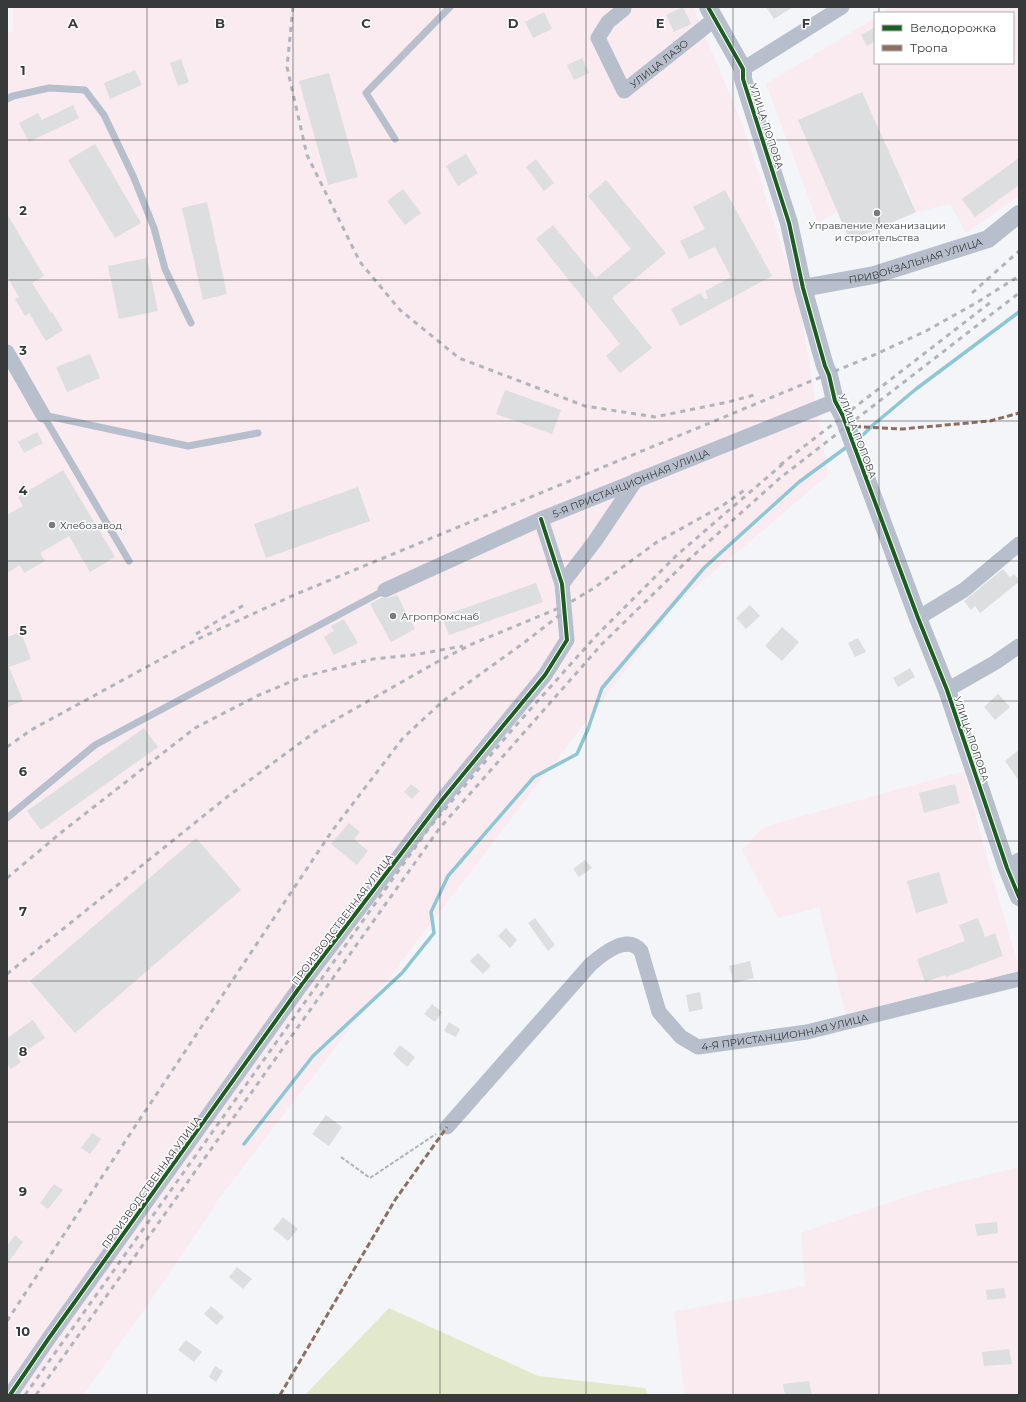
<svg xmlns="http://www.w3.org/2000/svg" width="1026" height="1402" font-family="Montserrat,sans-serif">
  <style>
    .industrial { fill: #f9ebef }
    .green { fill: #e2e9ca }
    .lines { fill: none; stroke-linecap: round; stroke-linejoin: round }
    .stream { stroke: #8dc7d5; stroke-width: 3.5 }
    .building { fill: #dddee0 }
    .path { stroke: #adb4bb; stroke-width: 2; stroke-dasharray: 4 2; stroke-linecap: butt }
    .service { stroke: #b6bfcb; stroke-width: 7 }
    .minor { stroke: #b6bfcb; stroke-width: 15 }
    .tertiary { stroke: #b6bfcb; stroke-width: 18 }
    .rail { stroke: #b0b5bc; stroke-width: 3; stroke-dasharray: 5 5; stroke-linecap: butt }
    .quiet { stroke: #8d6e63; stroke-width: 3; stroke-dasharray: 6 3; stroke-linecap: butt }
    .cycleway-casing { stroke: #fff; stroke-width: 6 }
    .cycleway { stroke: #1b5e20; stroke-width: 4 }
    .grid { fill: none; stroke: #37393b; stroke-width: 1; stroke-opacity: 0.55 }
    .poi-dot { fill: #797b7d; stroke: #fff; stroke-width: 1.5 }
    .labels { text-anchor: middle; stroke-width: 3; stroke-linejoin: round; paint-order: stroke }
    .street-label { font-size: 10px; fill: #37393b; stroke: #fff }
    .poi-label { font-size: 10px; fill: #37393b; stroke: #fff; text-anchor: start }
    .grid-label { font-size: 13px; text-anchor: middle; font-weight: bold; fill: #37393b; stroke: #fff; stroke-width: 3; stroke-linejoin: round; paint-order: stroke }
  </style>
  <rect width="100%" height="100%" fill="#f3f5f8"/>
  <g class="industrial">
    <path d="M13,7h680l50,119 56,176 29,173 -150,127 -461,599 -2,5 -64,94 -68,95h-76v-1362l6,-2z"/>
    <path d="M891,7h128v189l-53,37 -16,-29 -34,8 -10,-29 -68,28 -20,12 -52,-139 109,-66v45h138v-50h-131z"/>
    <path d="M964,771l23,88 32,109v4l-173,43 -27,-108 -41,11 -36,-68 21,-22 25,-8z"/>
    <path d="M1019,1167v228h-334l-11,-83 131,-26 -4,-53 123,-42z"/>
  </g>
  <path class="green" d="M389,1308l149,68 107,12 3,7h-343z"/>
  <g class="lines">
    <g class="stream">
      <path d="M858,439l6,-5 9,-9 43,-36 103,-77"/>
      <path d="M244,1144l69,-88 89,-83 32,-40 -3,-21 17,-36 86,-99 43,-23 11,-25 14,-41 33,-39 69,-81 95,-86 49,-36"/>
    </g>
  </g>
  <g class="building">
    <path d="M683,7l8,17 -17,8 -8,-17z"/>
    <path d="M766,7h27l-19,12z"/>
    <path d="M544,12l8,17 -19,9 -8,-16z"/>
    <path d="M875,27v14l-8,5 -6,-11z"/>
    <path d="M582,58l7,15 -15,7 -7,-15z"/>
    <path d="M181,59l8,23 -11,4 -8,-23z"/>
    <path d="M135,70l7,15 -32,14 -6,-16z"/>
    <path d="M329,73l29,104 -30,8 -29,-104z"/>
    <path d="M862,92l54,120 -66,29 -52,-121z"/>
    <path d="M73,105l6,13 -50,24 -10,-19 19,-10 4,7z"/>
    <path d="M95,144l46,79 -26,15 -47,-78z"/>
    <path d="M466,154l12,19 -20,13 -12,-20z"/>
    <path d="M1019,158v27l-44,32 -13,-18z"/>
    <path d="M536,159l18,24 -10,8 -18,-24z"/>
    <path d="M606,180l60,73 -54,45 40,50 -32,25 -14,-17 14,-12 -84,-105 17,-14 43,53 35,-29 -43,-53z"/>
    <path d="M403,189l18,24 -16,12 -18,-24z"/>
    <path d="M725,190l47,86 -92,50 -9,-17 29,-16 5,6 3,-1 -3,-7 26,-14 -16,-30 -26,12 -9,-18 25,-12 -12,-22z"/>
    <path d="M207,202l20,92 -24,6 -21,-92z"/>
    <path d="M7,214l37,62 -12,7 19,30 1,-1 11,18 -17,11 -17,-28 -4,3 -10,-17 4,-2 -12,-21z"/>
    <path d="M147,258l11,53 -39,8 -11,-53z"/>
    <path d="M90,354l10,24 -33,14 -11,-25z"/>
    <path d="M505,390l56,20 -9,24 -56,-20z"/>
    <path d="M37,432l6,11 -19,10 -6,-11z"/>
    <path d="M63,470l52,87 -25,15 -21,-36 -29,17 5,8 -21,12 -4,-8 -13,8v-58l16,-9 -5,-9z"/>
    <path d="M358,487l12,34 -104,37 -12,-34z"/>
    <path d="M1003,569l7,8 4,-3 5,6v2l-39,31 -5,-7 -4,4 -7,-9z"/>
    <path d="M536,583l7,19 -94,33 -7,-19z"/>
    <path d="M397,595l18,34 -24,13 -21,-38 11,-6h7z"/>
    <path d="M750,605l10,11 -14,13 -10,-11z"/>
    <path d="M344,619l14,24 -24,12 -10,-18 10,-6 -3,-5z"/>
    <path d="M782,627l17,15 -17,19 -17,-15z"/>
    <path d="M21,632l10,27 -22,8 14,34 -16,6v-70z"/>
    <path d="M858,638l8,14 -11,5 -7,-14z"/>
    <path d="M910,668l5,9 -17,10 -5,-9z"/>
    <path d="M998,694l12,13 -15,13 -11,-13z"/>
    <path d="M144,728l14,19 -117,83 -14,-19z"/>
    <path d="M1019,750v31l-14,-20z"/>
    <path d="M411,784l9,7 -8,8 -8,-7z"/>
    <path d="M955,784l5,19 -36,10 -5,-20z"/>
    <path d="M349,823l11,9 -6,7 14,12 -11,14 -26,-21z"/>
    <path d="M196,838l45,52 -166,143 -45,-52z"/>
    <path d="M585,860l7,8 -13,9 -6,-8z"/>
    <path d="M939,872l9,31 -32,10 -9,-32z"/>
    <path d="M535,918l20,27 -7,6 -20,-28z"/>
    <path d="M978,918l7,19 10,-4 8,23 -57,21 -1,-2 -20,7 -8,-23 48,-18 -6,-16z"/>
    <path d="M506,928l11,12 -7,8 -12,-12z"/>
    <path d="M478,953l13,13 -8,8 -13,-13z"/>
    <path d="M750,961l4,17 -20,5 -5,-17z"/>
    <path d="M700,992l3,17 -14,3 -3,-17z"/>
    <path d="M432,1004l10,8 -7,10 -11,-8z"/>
    <path d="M33,1020l12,18 -28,19 4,5 -10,7 -4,-5v-26z"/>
    <path d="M449,1022l11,7 -4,8 -12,-6z"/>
    <path d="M400,1045l15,12 -8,10 -14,-13z"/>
    <path d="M326,1115l16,12 -13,19 -17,-12z"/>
    <path d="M92,1133l9,6 -11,15 -9,-6z"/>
    <path d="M54,1184l9,6 -15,19 -8,-6z"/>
    <path d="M283,1217l15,12 -10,12 -15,-12z"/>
    <path d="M997,1222l1,11 -21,3 -2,-12z"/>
    <path d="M15,1235l8,7 -16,22v-18z"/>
    <path d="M237,1267l15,12 -9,10 -14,-12z"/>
    <path d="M1004,1288l2,10 -19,2 -1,-10z"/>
    <path d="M211,1306l13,11 -7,8 -13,-11z"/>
    <path d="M186,1340l16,12 -8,10 -16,-12z"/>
    <path d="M1009,1349l3,15 -28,2 -2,-14z"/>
    <path d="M215,1366l8,5 -7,11 -7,-5z"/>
    <path d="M809,1381l3,14h-27l-2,-11z"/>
  </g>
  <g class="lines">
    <path class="path" d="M341,1157l29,21 66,-44"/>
    <g class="service">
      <path d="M7,99l6,-3 36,-8 36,2 19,25 30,63 20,50 11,41 26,54"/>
      <path d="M395,139l-29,-46 84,-86"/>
      <path d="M43,415l145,31 70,-13"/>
      <path d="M43,415l86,146"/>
      <path d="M7,818l88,-73 290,-155"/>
    </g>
    <g class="minor">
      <path id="s1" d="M624,7v2l-16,13 -10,16 26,53 91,-72"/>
      <path d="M743,69l99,-62"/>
      <path d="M7,352l36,63"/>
      <path d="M562,584l33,-43 41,-61"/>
      <path id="s2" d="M385,590l156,-71 294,-118"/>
      <path d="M918,618l46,-28 55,-46"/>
      <path d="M947,690l49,-28 23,-16"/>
      <path d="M1007,868l12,-8"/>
      <path id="s3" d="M447,1127l144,-163c13,-11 36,-30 50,-13l18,61 22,25 17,10 109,-15 212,-53"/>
      <path d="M10,1395l39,-57 253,-354 140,-184 103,-125 22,-35 -5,-56 -21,-65"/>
    </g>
    <g class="tertiary">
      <path d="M708,7l35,62v10l46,144 14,65 22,78 4,9 6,26 8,15 75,202 29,72 60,178 12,29"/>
      <path id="s4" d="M803,288l71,-13 114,-36 31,-25"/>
    </g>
    <g class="rail">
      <path d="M293,7l-6,60 20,88 53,107 40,48 59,48 126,48 70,11 73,-15 30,-8"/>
      <path d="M972,293l47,-42"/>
      <path d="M780,465l211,-163"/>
      <path d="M196,634l48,-29"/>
      <path d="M7,747l24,-17 167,-91 96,-44 580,-240 52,-24 50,-28 43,-27"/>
      <path d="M7,878l56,-47 132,-103 64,-33 43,-18 71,-18 40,-4 50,-9"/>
      <path d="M7,974l220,-177 92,-68 118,-67 35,-18 92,-38 30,-18 63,-46 65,-36 24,-17"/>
      <path d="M7,1321l129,-196 196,-294 71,-93 40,-37 82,-59 45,-35"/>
      <path d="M25,1395l404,-567 82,-97 84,-94 83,-83 107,-92"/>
      <path d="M36,1395l403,-566 163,-185 84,-82 94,-84 239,-185"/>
    </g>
    <g class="quiet">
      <path d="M846,426l56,3 88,-8 29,-8"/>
      <path d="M280,1395l115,-195 52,-73"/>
    </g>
    <defs>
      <g id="cycleway">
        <path d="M708,7l35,62v10l46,144 14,65 22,78 4,9 6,26 8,15 75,202 29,72 60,178 12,29"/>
        <path d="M10,1395l39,-57 253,-354 140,-184 103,-125 22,-35 -5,-56 -21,-65"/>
      </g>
    </defs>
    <use href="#cycleway" class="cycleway-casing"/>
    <use href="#cycleway" class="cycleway"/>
  </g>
  <path class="grid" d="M147,7v1388M293,7v1388M440,7v1388M586,7v1388M733,7v1388M879,7v6M879,63v1332M7,140h1012M7,280h1012M7,421h1012M7,561h1012M7,701h1012M7,841h1012M7,981h1012M7,1122h1012M7,1262h1012"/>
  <g class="poi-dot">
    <circle cx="877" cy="213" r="4"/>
    <circle cx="52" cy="525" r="4"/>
    <circle cx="393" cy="616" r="4"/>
  </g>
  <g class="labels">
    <g class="street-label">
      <text dy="4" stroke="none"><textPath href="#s1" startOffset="145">УЛИЦА ЛАЗО</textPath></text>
      <text transform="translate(767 126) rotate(72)" y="4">УЛИЦА ПОПОВА</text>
      <text dy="4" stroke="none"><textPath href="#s4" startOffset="116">ПРИВОКЗАЛЬНАЯ УЛИЦА</textPath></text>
      <text transform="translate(858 436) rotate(69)" y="4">УЛИЦА ПОПОВА</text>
      <text dy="4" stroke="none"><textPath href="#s2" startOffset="268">5-Я ПРИСТАНЦИОННАЯ УЛИЦА</textPath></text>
      <text transform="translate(972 739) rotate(71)" y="4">УЛИЦА ПОПОВА</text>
      <text transform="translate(342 919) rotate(-53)" y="4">ПРОИЗВОДСТВЕННАЯ УЛИЦА</text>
      <text dy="4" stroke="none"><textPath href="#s3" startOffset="480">4-Я ПРИСТАНЦИОННАЯ УЛИЦА</textPath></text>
      <text transform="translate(151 1182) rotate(-54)" y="4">ПРОИЗВОДСТВЕННАЯ УЛИЦА</text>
    </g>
    <g class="poi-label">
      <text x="877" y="229" text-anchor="middle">Управление механизации<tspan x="877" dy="12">и строительства</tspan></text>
      <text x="60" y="529">Хлебозавод</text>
      <text x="401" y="620">Агропромснаб</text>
    </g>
  </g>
  <g class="grid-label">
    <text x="73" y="28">A</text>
    <text x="220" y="28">B</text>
    <text x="366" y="28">C</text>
    <text x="513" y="28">D</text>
    <text x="660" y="28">E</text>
    <text x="806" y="28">F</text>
    <text x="23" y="75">1</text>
    <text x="23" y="215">2</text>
    <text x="23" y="355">3</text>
    <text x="23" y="495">4</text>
    <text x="23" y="635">5</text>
    <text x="23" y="776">6</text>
    <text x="23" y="916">7</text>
    <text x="23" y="1056">8</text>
    <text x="23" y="1196">9</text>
    <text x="23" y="1336">10</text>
  </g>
  <rect width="1026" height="1402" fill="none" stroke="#37393b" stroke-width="16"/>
  <rect x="874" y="12" width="140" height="52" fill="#ffffff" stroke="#afb0b1"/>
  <rect x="882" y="25" width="20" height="6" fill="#1b5e20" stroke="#afb0b1"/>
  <text x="910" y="32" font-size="12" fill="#37393b">Велодорожка</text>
  <rect x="882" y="45" width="20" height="6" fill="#8d6e63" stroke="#afb0b1"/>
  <text x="910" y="52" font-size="12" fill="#37393b">Тропа</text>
</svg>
